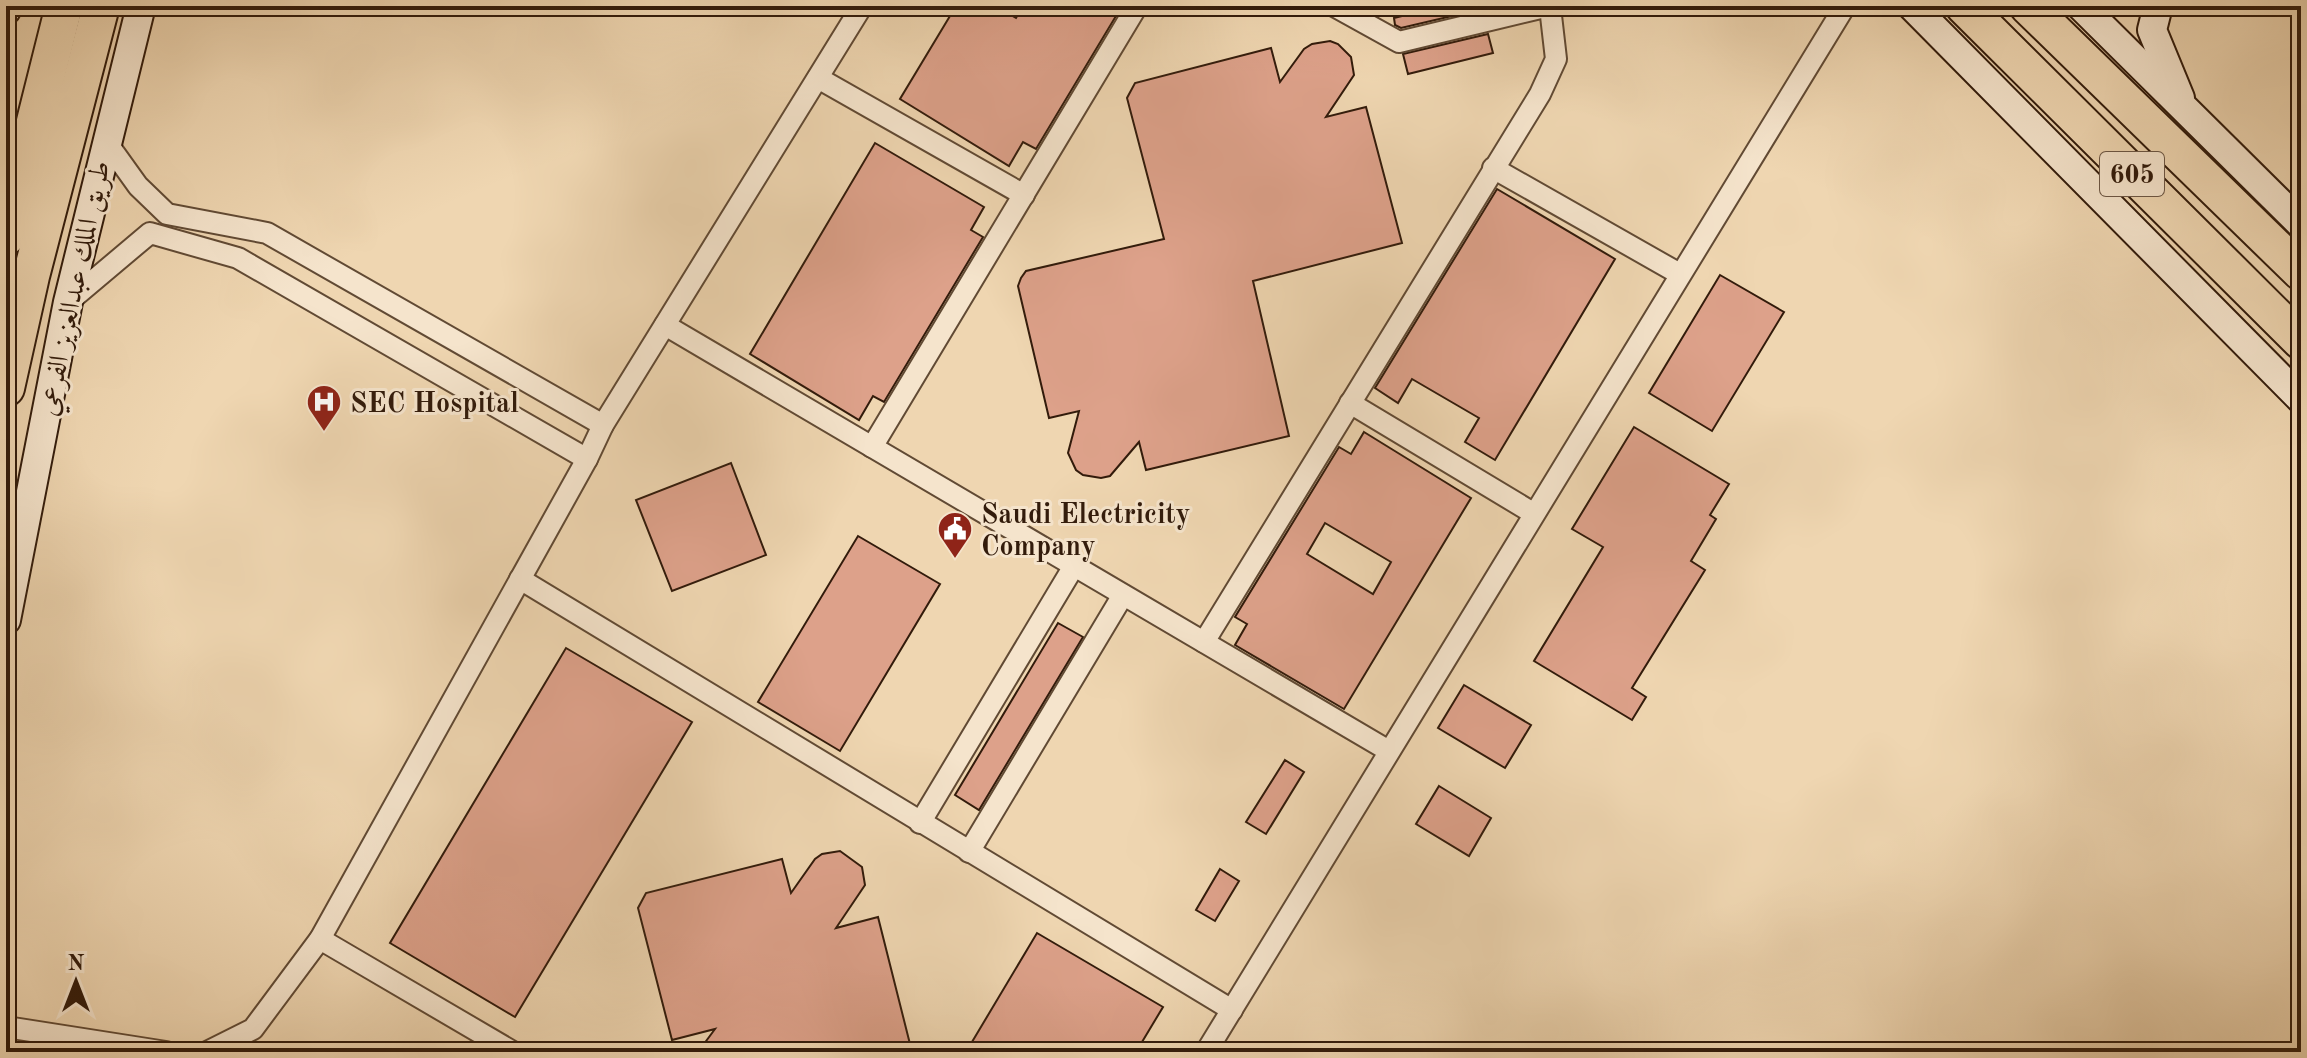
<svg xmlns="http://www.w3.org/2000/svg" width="2307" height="1058" font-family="'Old Standard TT',Amiri,serif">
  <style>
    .building { fill: #dda18a; stroke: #321b0b; stroke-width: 2; fill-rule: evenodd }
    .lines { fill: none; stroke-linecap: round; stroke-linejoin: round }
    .street-casing { stroke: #614a34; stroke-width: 24 }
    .secondary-casing { stroke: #321b0b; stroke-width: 32 }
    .highway-casing { stroke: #321b0b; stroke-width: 40 }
    .street { stroke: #f5e4cc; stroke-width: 20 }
    .secondary { stroke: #f5e4cc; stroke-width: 28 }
    .highway { stroke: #efd6b1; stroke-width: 36 }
    .labels { text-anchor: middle; stroke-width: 6; stroke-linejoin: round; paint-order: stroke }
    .shield { fill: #f5e4cc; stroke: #6c5745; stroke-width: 2 }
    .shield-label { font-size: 26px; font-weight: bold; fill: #321b0b }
    .street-label { font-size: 28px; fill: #321b0b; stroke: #f5e4cc }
    .poi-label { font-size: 28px; font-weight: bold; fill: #321b0b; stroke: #f5e4cc; text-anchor: start }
  </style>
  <rect width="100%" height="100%" fill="#efd6b1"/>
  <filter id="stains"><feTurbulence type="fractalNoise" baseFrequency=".0025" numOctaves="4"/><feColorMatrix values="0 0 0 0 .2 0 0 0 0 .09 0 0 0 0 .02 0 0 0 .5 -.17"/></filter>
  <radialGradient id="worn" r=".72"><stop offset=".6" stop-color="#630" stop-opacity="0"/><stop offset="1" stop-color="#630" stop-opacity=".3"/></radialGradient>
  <g class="building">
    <path d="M956,6h39l21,12 7,-12h99l-86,143 -13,-7 -14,24 -109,-67z"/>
    <path d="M1442,6l40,3 -81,19 -6,-3 -1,-7z"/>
    <path d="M1488,34l5,19 -85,21 -5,-20z"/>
    <path d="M1330,41l8,3 13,13 3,18 -28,42 40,-10 36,136 -149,38 36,155 -143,34 -7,-28 -29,34 -9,2 -18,-3 -7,-5 -8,-17 11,-42 -30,7 -31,-132 3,-8 5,-7 138,-32 -37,-141 8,-15 136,-35 9,34 24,-33 8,-5z"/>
    <path d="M875,143l109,64 -13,23 12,7 -99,165 -11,-6 -14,24 -109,-66z"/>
    <path d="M1497,189l118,70 -120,201 -30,-18 14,-24 -67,-39 -14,24 -23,-15z"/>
    <path d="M1720,275l64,37 -72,119 -63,-38z"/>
    <path d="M1634,427l95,57 -19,31 6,4 -25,42 14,9 -73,118 14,9 -14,23 -98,-59 69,-114 -31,-18z"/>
    <path d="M1364,432l107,66 -127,211 -109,-64 12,-21 -12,-7 104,-170 12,7zM1325,523l66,39 -18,32 -66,-40z"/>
    <path d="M731,463l35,92 -94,36 -36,-91z"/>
    <path d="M858,536l82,48 -100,167 -82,-49z"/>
    <path d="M1058,623l25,14 -104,173 -24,-15z"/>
    <path d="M566,648l126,74 -177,295 -125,-74z"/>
    <path d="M1464,685l67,40 -26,43 -67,-40z"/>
    <path d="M1285,760l19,12 -38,62 -20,-12z"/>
    <path d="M1439,786l52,32 -22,38 -53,-32z"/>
    <path d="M840,851l22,16 3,18 -29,43 42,-11 34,135h-214l17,-23 -43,11 -34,-132 8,-15 136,-34 9,34 24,-34 7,-5z"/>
    <path d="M1220,869l19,12 -24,40 -19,-11z"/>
    <path d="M1037,933l126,74 -27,45h-170z"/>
  </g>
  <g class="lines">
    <defs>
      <g id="street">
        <path d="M1334,6l65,36 150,-36"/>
        <path d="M818,78l206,117"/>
        <path d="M105,140l33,46 29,28 100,19 336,192"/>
        <path d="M1493,168l185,105"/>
        <path d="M68,302l82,-69 88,25 349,201"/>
        <path d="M665,325l724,426"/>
        <path d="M1350,403l183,110"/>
        <path d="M872,447l265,-441"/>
        <path d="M520,579l712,431"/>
        <path d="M1204,642l336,-548 16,-35 -6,-52"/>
        <path d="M920,823l154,-257"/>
        <path d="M969,852l154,-257"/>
        <path d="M320,939l193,113"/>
        <path d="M6,1027l160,25"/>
        <path d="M207,1052l46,-23 67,-90 267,-480 16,-34 259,-419"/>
        <path d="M1206,1052l639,-1046"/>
      </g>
      <g id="secondary">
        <path d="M1912,6l389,393"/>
        <path d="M2081,6l220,218"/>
        <path d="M2158,6l-6,24 28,68"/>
        <path d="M6,10l1,-4"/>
        <path d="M6,620l62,-318 73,-296"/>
      </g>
      <g id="highway">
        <path d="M1964,6l337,335"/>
        <path d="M2028,6l273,266"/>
        <path d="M6,237l58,-231"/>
        <path d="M6,388l25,-112 70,-270"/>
      </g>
    </defs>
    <use href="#street" class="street-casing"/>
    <use href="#secondary" class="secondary-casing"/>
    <use href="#highway" class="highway-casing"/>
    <use href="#street" class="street"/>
    <use href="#secondary" class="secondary"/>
    <use href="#highway" class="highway"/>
  </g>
  <defs>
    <symbol id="hospital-pin" viewBox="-11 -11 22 30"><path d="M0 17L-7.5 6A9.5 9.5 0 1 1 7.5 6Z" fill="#8f2418" stroke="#f5e4cc"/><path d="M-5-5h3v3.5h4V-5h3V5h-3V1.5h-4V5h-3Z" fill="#fff"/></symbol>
    <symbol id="civic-pin" viewBox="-11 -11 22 30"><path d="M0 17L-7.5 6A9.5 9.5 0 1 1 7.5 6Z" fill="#8f2418" stroke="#f5e4cc"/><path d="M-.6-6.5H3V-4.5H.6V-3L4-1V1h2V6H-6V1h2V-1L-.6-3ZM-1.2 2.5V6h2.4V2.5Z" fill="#fff"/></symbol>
  </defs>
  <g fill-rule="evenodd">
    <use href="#hospital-pin" x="304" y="382" width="40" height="54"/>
    <use href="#civic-pin" x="935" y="509" width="40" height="54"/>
  </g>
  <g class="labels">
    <rect class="shield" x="2100" y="152" width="64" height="44" rx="6"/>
    <g class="shield-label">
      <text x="2132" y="183">605</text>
    </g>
    <g class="street-label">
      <text transform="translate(73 288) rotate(-78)" y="10">طريق الملك عبدالعزيز الفرعي</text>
    </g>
    <g class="poi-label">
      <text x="350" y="412">SEC Hospital</text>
      <text x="981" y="523">Saudi Electricity<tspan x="981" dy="32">Company</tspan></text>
    </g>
  </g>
  <rect width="2307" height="1058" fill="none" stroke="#efd6b1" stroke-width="32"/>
  <rect x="8" y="8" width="2291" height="1042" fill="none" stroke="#321b0b" stroke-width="4"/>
  <rect x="16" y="16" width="2275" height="1026" fill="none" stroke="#321b0b" stroke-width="2"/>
  <g transform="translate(76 982)" stroke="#f5e4cc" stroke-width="6" paint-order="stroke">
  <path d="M0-6L14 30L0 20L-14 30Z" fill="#321b0b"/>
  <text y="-12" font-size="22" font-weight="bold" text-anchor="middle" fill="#321b0b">N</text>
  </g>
  <rect width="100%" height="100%" filter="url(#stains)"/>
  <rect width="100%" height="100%" fill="url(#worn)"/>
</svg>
